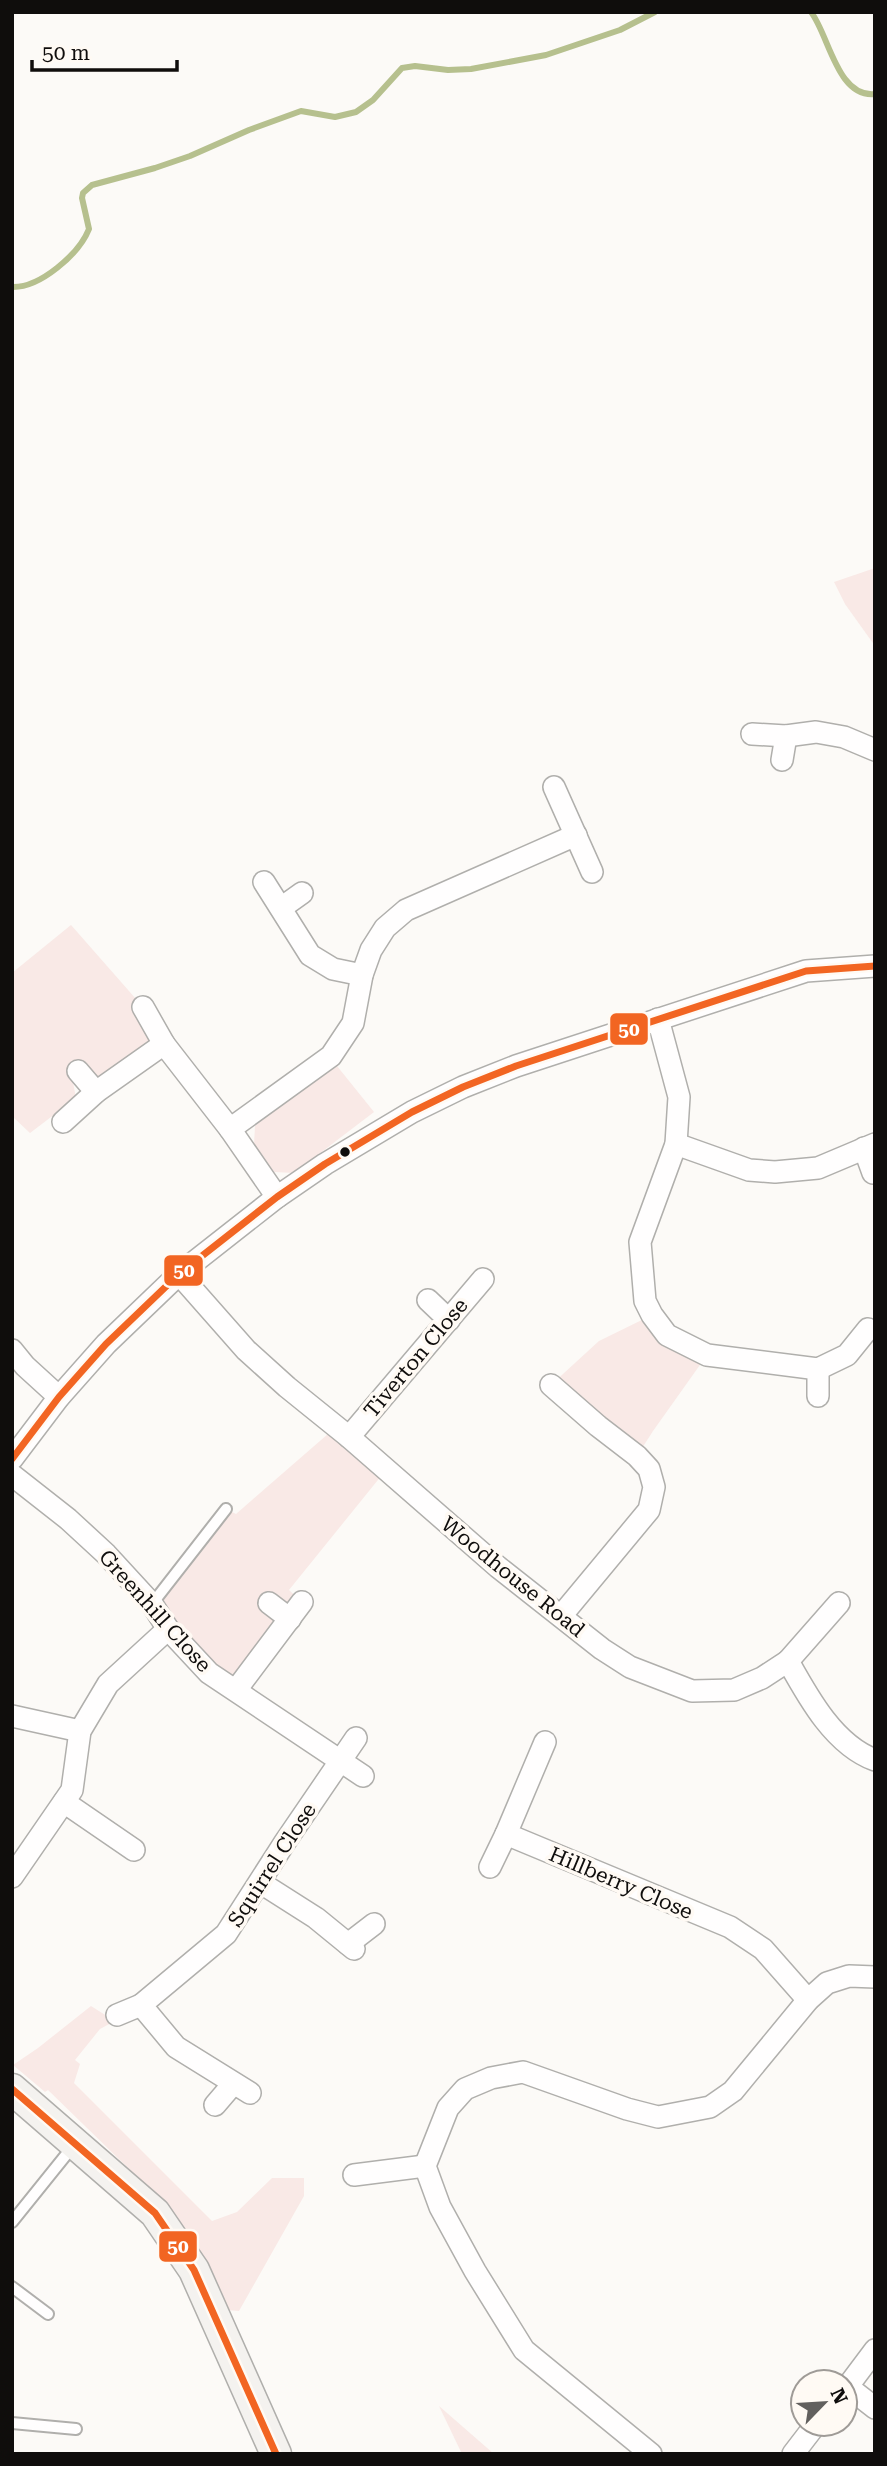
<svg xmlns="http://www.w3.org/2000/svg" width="887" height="2466" font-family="'Roboto Serif',serif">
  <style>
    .green { fill: #f9e9e6 }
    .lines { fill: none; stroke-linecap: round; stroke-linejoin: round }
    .stream { stroke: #b6c08e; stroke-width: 6 }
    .lane-casing { stroke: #b0afac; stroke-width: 14 }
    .street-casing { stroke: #b0afac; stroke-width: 24 }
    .secondary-casing { stroke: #b0afac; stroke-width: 33 }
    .lane { stroke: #fffefe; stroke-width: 10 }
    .street { stroke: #fffefe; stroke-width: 21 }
    .secondary { stroke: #f4f2ef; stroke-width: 30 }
    .bus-1-casing { stroke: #fffaf4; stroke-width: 12 }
    .bus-1 { stroke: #f26522; stroke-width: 7 }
    .bus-dot { fill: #0f0d0c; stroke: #fffaf4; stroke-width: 2.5 }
    .labels { text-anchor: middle; stroke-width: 7; stroke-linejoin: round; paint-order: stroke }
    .street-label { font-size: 21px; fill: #0f0d0c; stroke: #fffaf4 }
    .line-badge { stroke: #fffaf4; stroke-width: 2.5 }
    .badge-label { font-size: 19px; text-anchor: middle; font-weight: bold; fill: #fff }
  </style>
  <rect width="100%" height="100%" fill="#fcfaf7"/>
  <g class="green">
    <path d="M875,568v78l-30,-42 -11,-22z"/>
    <path d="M71,925l72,82 21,37 -68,48 -24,-15 4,21 -46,35 -18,-17v-143z"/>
    <path d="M337,1066l37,46 -80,61 -20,-1 -20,-28 1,-18 21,-21z"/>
    <path d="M652,1315l55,40 -54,76 -16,25 -86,-71 48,-44z"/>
    <path d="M336,1427l50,43 -97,120 13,12 -66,88 -84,-86 74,-95 10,5z"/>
    <path d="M91,2006l19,12 3,4 -13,7 -25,31 5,4 -6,19 138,138 25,-9 35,-34h32v18l-65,115 -14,-1 -63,-109 -114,-111 -3,2 -32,-27 25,-17z"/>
    <path d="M439,2406l55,48h-32z"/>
  </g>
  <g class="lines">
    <g class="stream">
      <path d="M811,12c18,23 26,86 64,82"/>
      <path d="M12,287c28,1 67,-33 77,-58l-7,-31 1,-5 9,-8 63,-17 35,-12 59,-26 52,-19 34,6 21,-5 17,-12 29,-32 13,-2 33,4 23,-1 75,-14 74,-25 35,-18"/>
    </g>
    <defs>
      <g id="lane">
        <path d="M152,1604l74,-95"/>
        <path d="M12,2222l62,-77"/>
        <path d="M12,2287l36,27"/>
        <path d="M12,2423l64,6"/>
      </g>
      <g id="street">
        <path d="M752,734l34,2 30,-4 28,5 31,13"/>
        <path d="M782,760l4,-24"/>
        <path d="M554,787l38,85"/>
        <path d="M264,882l46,73 23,14 29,6"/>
        <path d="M281,908l21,-15"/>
        <path d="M143,1007l21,37"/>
        <path d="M658,1019l21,78 -3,47 -36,98 5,59 7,14 15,20 40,20 111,14 29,-14 21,-26"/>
        <path d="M78,1071l18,21"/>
        <path d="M63,1122l33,-30 68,-48 66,85 47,68"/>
        <path d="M230,1129l101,-73 22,-33 9,-48 9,-25 14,-22 21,-18 170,-75"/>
        <path d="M676,1144l73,26 26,2 43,-4 57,-24"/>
        <path d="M864,1148l9,25"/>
        <path d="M179,1274l67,76 41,37 62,50 149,130 104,82 28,18 62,24 42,-1 28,-12 26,-17c20,36 46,84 87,99"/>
        <path d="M428,1300l21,20"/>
        <path d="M12,1350l13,16 34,31"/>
        <path d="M818,1369v27"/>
        <path d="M551,1385l47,41 39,30 12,13 5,18 -5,23 -88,106"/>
        <path d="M349,1437l134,-158"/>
        <path d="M12,1459l47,-62 47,-53 73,-70 98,-77 48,-33 87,-52 51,-25 53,-21 290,-95 69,-5"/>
        <path d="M12,1475l56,44 38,35 46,50 16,25 41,44 154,103"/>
        <path d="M269,1603l21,16"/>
        <path d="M788,1661l51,-58"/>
        <path d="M236,1690l66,-88"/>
        <path d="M12,1716l68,15"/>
        <path d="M545,1742l-39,92 224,93 33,22 45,51"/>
        <path d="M64,1802l70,48"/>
        <path d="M490,1867l16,-33"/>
        <path d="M12,1877l60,-87 8,-59 28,-47 60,-55"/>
        <path d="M261,1883l55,35 38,31"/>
        <path d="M348,1944l26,-20"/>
        <path d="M117,2015l24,-10"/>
        <path d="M250,2093l-74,-46 -35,-42 85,-71 59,-92 71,-104"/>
        <path d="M215,2105l18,-21"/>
        <path d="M354,2175l71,-9"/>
        <path d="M848,2387l27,21"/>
        <path d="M845,2390l30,-40"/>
        <path d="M651,2454l-127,-104 -49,-79 -35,-64 -15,-41 23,-58 17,-19 26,-11 32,-6 104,37 31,8 52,-10 23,-16 75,-91 19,-17 22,-7 26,1"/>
        <path d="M793,2454l23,-30"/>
      </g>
      <path id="secondary" d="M12,2089l143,124 39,57 82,184"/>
    </defs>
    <use href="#lane" class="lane-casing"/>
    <use href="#street" class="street-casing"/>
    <use href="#secondary" class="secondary-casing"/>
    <use href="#lane" class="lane"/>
    <use href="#street" class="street"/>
    <use href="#secondary" class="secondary"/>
    <defs>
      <g id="bus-1">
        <path d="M12,1459l47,-62 47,-53 73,-70 98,-77 48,-33 87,-52 51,-25 53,-21 290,-95 69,-5"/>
        <path d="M12,2089l143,124 39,57 82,184"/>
      </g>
    </defs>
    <use href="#bus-1" class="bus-1-casing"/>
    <use href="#bus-1" class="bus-1"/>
  </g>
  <circle class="bus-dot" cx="345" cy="1152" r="6"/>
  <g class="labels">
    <g class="street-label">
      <text transform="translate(416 1358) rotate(-50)" y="7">Tiverton Close</text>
      <text transform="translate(513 1577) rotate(39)" y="7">Woodhouse Road</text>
      <text transform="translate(155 1611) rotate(48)" y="7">Greenhill Close</text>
      <text transform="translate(272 1865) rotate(-57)" y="7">Squirrel Close</text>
      <text transform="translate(621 1883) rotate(23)" y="7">Hillberry Close</text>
    </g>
  </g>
  <g class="line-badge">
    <rect x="609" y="1012" width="40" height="34" rx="7" fill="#f26522"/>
    <rect x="163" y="1254" width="41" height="33" rx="7" fill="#f26522"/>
    <rect x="158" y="2230" width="40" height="33" rx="7" fill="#f26522"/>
  </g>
  <g class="badge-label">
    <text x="629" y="1036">50</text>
    <text x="184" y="1277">50</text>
    <text x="178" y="2253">50</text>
  </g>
  <rect width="887" height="2466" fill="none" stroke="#0f0d0c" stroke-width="28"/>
  <g transform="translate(824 2403) rotate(65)"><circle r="33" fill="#fffaf4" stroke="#9f9b97" stroke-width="2"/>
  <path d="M0-5L12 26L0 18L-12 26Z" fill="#62605e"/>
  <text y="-10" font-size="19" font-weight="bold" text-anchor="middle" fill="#0f0d0c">N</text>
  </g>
  <path d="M32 60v10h145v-10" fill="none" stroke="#0f0d0c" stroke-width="3.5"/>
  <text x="42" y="60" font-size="21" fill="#0f0d0c" stroke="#fffaf4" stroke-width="5" paint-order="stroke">50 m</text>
</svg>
